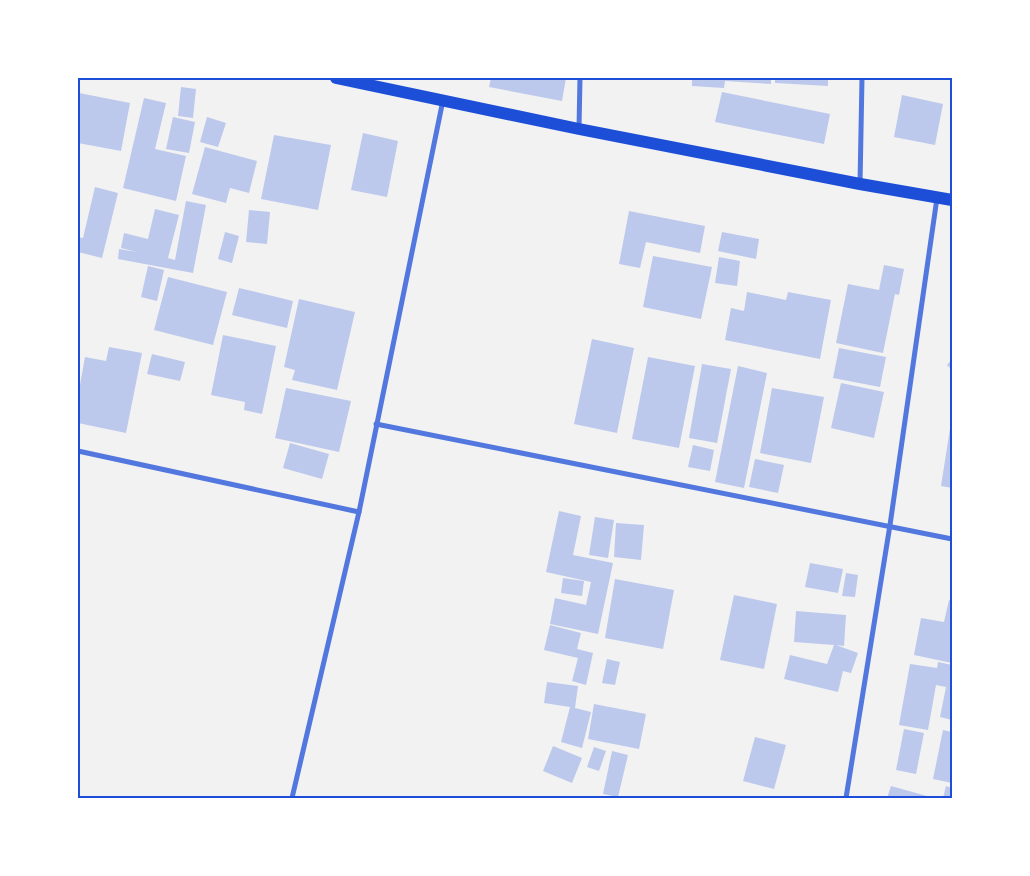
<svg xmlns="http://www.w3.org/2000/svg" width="1030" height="876" font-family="'Libre Baskerville',serif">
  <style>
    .building { fill: #bdc9ec }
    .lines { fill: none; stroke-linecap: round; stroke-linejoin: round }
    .minor { stroke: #5277de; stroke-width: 5 }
    .primary { stroke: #1d4ed8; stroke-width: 12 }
    .neatline { fill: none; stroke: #1d4ed8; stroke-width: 2 }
  </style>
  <rect width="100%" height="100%" fill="#f2f2f2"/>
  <g class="building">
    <path d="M491,78h75l-4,23 -73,-14z"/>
    <path d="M692,78h79v6l-46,-3 -1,7 -32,-2z"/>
    <path d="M775,78h53v8l-53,-3z"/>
    <path d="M181,87l15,2 -3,29 -15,-2z"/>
    <path d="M722,92l108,22 -6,30 -109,-22z"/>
    <path d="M79,93l51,10 -9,48 -43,-8z"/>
    <path d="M902,95l41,9 -8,41 -41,-8z"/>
    <path d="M144,98l22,5 -11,46 31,7 -10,45 -53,-13z"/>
    <path d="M173,117l22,5 -6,31 -23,-4z"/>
    <path d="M207,117l19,6 -8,24 -18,-5z"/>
    <path d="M363,133l35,8 -11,56 -36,-7z"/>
    <path d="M274,135l57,10 -13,65 -57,-11z"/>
    <path d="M205,147l52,14 -8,32 -19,-5 -4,15 -34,-9z"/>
    <path d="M95,187l23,6 -16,65 -24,-6v-15l5,1z"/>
    <path d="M186,201l20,4 -13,68 -75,-14 1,-10 18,3 -16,-4 3,-15 24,6 7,-30 24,6 -11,43 7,2z"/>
    <path d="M249,210l21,2 -3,32 -21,-2z"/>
    <path d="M629,211l76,15 -5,27 -54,-11 -6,26 -21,-4z"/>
    <path d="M225,232l14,4 -7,27 -14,-4z"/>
    <path d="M722,232l37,7 -3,20 -38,-8z"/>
    <path d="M653,256l59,11 -11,52 -58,-12z"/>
    <path d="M719,257l21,4 -3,25 -22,-3z"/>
    <path d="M884,265l20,4 -5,26 -4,-1 -12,59 -47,-10 12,-59 31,6z"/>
    <path d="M148,266l16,4 -7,31 -16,-4z"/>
    <path d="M168,277l59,15 -14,53 -59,-15z"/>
    <path d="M239,288l54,13 -6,27 -55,-13z"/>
    <path d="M747,292l39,8 2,-8 43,8 -11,59 -95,-19 6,-32 13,3z"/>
    <path d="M299,299l56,13 -18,78 -45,-10 3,-10 -11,-3z"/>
    <path d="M223,335l53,11 -14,68 -18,-4 1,-8 -34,-7z"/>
    <path d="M592,339l42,9 -17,85 -43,-9z"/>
    <path d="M109,347l33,6 -16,80 -48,-10v-27l7,-39 21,4z"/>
    <path d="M839,348l47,9 -6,30 -47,-9z"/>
    <path d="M152,354l33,8 -5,19 -33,-7z"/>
    <path d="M648,357l47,9 -16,82 -47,-9z"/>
    <path d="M952,359v11l-5,-5z"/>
    <path d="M702,364l29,5 -14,74 -28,-5z"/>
    <path d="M738,366l29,7 -23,115 -29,-6z"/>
    <path d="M841,383l43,9 -10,46 -43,-10z"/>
    <path d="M286,388l65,13 -12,51 -64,-14z"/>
    <path d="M772,388l52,9 -13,66 -51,-10z"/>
    <path d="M951,422h1v66l-11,-2z"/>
    <path d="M290,443l39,11 -7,25 -39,-11z"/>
    <path d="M693,445l21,5 -4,21 -22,-4z"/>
    <path d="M755,459l29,6 -6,28 -29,-6z"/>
    <path d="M559,511l22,5 -8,39 40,8 -15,71 -48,-10 5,-26 31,7 5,-23 -45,-10z"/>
    <path d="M595,517l19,3 -6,38 -19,-3z"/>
    <path d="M616,523l28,2 -3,35 -27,-3z"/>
    <path d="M810,563l33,6 -5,24 -33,-6z"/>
    <path d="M846,573l12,2 -3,22 -13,-1z"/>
    <path d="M563,578l21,3 -2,15 -21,-3z"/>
    <path d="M615,579l59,11 -11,59 -58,-11z"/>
    <path d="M734,595l43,9 -13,65 -44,-9z"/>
    <path d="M949,600l3,1v62l-38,-8 7,-37 23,4z"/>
    <path d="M796,611l50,4 -2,31 -8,-1 22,8 -7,20 -8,-2 -5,21 -54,-13 6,-24 37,9 7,-19 -40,-3z"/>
    <path d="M550,625l31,8 -4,16 16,4 -7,32 -14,-4 6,-23 -34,-8z"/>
    <path d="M607,659l13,3 -5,23 -13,-2z"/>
    <path d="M938,662l14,3v55l-12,-3 6,-30 -10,-2 -8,45 -29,-5 11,-61 27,4z"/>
    <path d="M547,682l31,4 -3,22 16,4 -9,36 -21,-6 9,-35 -26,-4z"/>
    <path d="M594,704l52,10 -7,35 -51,-10z"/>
    <path d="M904,729l20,4 -8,41 -20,-4z"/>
    <path d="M943,730l9,2v51l-19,-4z"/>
    <path d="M755,737l31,8 -12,44 -31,-8z"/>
    <path d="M553,746l29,12 -10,25 -29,-12z"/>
    <path d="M594,747l12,4 -7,20 -12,-4z"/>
    <path d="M612,751l16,4 -10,42 -15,-3z"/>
    <path d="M891,786l43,12h-47z"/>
    <path d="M946,786l6,2v10h-9z"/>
  </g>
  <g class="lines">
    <g class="minor">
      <path d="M579,128l1,-50"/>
      <path d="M860,184l2,-106"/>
      <path d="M376,424l576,115"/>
      <path d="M78,451l281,61"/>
      <path d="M292,798l67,-286 84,-412"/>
      <path d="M846,798l44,-273 47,-327"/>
    </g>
    <path class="primary" d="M336,78l243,51 281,55 92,16"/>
  </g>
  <rect width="1030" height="876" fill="none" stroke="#ffffff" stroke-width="158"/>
  <rect x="79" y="79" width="872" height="718" class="neatline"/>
</svg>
